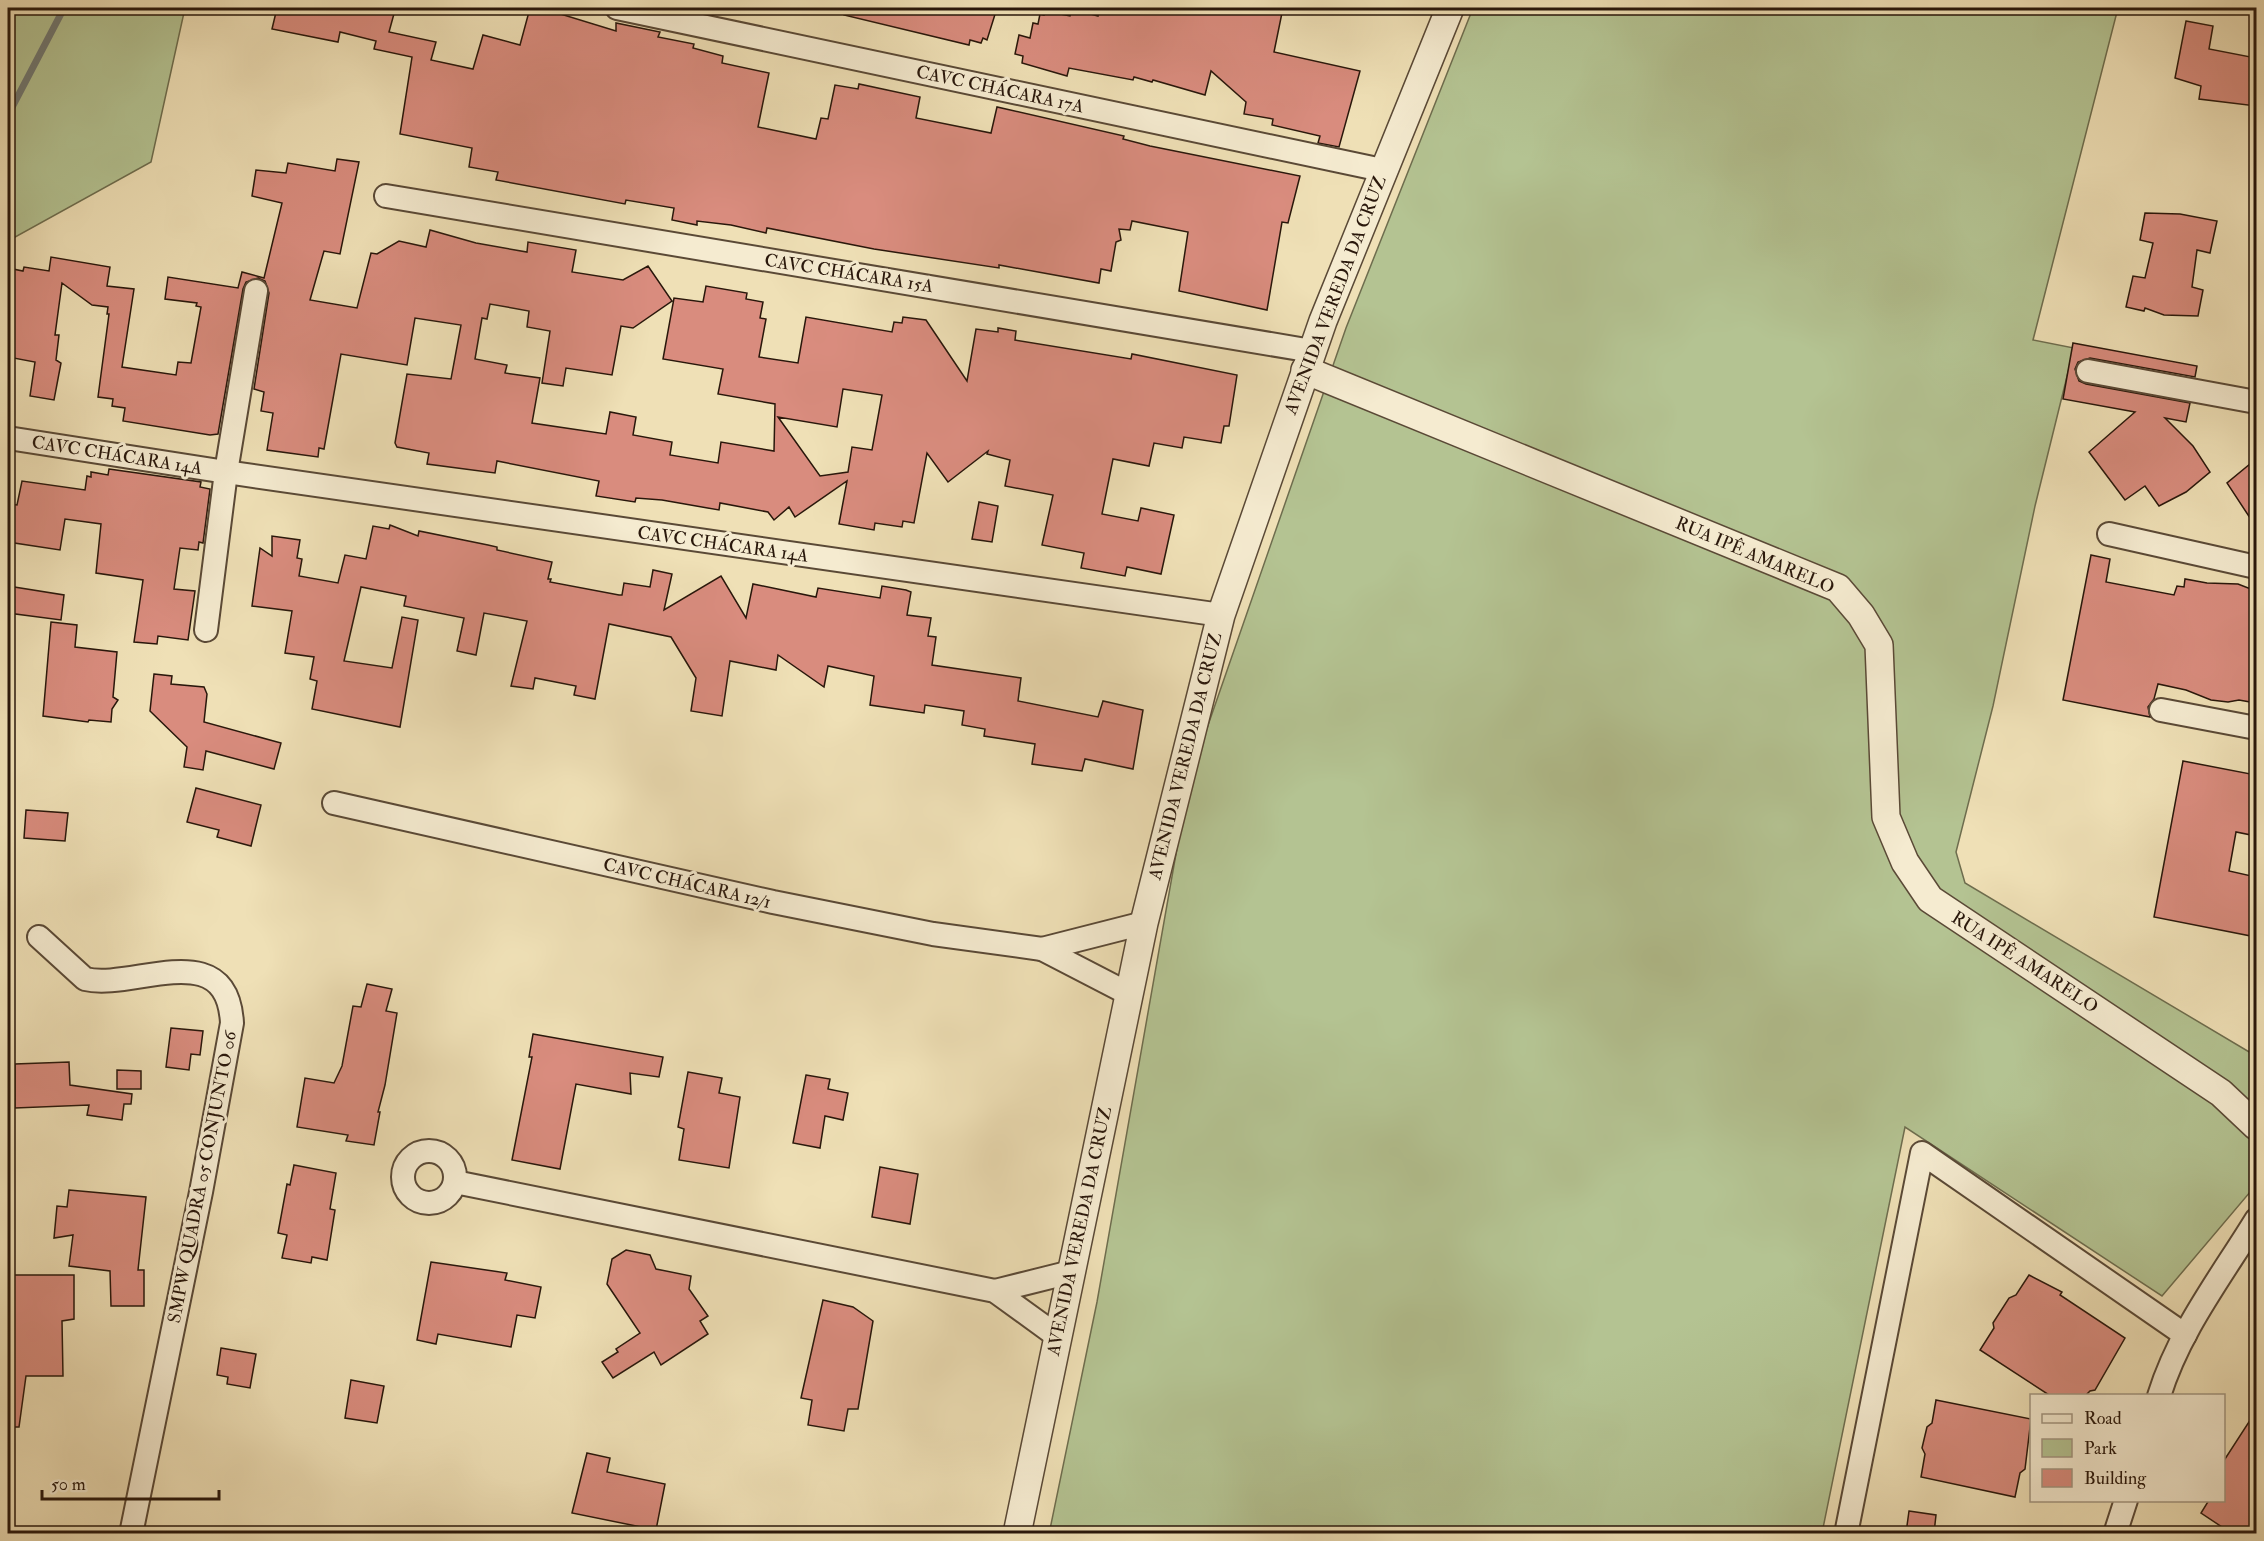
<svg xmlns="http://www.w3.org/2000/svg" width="2264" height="1541" font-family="'IM FELL Double Pica',serif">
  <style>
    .green { fill: #b4c392; stroke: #6e6d4e; stroke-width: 1.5 }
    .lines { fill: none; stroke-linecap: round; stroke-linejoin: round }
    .stream { stroke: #707974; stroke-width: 7 }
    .building { fill: #d98c7e; stroke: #29170b; stroke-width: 1.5; fill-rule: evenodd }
    .minor-casing { stroke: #5a4936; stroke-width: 26 }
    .tertiary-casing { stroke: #5a4936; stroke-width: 30 }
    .minor { stroke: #f5ebd0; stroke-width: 22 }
    .tertiary { stroke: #f5ebd0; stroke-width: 27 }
    .labels { text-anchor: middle; stroke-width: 6; stroke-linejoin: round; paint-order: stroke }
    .street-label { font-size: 18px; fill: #29170b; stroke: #f5ebd0 }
  </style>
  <rect width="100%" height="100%" fill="#efe0b6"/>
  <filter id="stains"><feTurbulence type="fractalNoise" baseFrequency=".00333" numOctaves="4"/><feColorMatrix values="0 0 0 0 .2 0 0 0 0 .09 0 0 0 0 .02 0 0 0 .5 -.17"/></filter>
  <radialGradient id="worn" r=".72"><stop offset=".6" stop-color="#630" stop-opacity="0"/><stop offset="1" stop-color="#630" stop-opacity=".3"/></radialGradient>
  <g class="green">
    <path d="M8,8h177l-34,154 -143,79z"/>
    <path d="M1473,8h645l-85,332 41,8 -39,158 -42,200 -37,146 9,31 291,173v118l-5,17 -89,105 -257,-169 -83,406 -773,1 48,-232 92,-522 157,-452z"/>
  </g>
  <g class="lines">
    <path class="stream" d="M8,115l56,-107"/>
  </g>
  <g class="building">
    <path d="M277,8h105l13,2 -6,22 47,10 -5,18 42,9 10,-34 37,10 10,-37h11l75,23v-8l44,9 -2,5 36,7 -1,4 30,8 -1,7 47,10 -11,54 58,12 5,-21 7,1 7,-34 23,4 1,-5 61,13 -4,21 75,15 6,-26 127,29 -1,3 27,7 150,30 -12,47 -6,-1 -15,88 -88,-19 9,-59 -56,-11 -2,9 -11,-1 2,11 -5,2 -5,29 -10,-2 -2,14 -100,-18v3l-125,-19 -107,-21 -1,5 -35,-8 -34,-4v4l-25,-5 2,-12 -48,-8 -1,4 -129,-24 2,-8 -29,-5 3,-19 -72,-14 12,-77 -38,-8 2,-8 -36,-9 -2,10 -66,-13z"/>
    <path d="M845,8h152l-10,32 -4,-2 -2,5 -11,-3 -1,5 -125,-30z"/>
    <path d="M1100,8h183l-9,44 86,19 -21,76 -21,-4 2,-7 -48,-11 1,-6 -29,-5 2,-12 -35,-31 -6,24 -52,-15 -1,2 -18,-5 -1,3 -64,-12 -2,8 -45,-13 1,-7 -8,-2 4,-19 11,3 3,-15 5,1 2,-10 4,1 1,-4 25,5 2,-6 8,1 18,5z"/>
    <path d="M2186,21l27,5 -4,23 47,9v48l-57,-7 2,-13 -26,-8z"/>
    <path d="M337,159l22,3 -19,92 -16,-3 -14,49 47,8 14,-55 6,1 22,-13 27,6 4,-17 46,13 51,9 1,-10 48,8 -4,22 51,8 25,-14 24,35 -39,27 -12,-2 -9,49 -46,-7 -3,18 -21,-3 8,-52 -23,-4 2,-16 -39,-7 -3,15 -5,-1 -7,41 32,6 -2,8 35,5 -8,45 74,11 4,-22 26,5 -3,18 39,7 -2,13 48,8 3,-21 53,9 1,-47 -57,-10 5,-25 -60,-10 11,-61 29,4 3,-16 41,7 -1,6 17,3 -3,16 6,1 -7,38 39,6 8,-46 86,15 2,-10 8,1 1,-6 23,3 41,61 9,-52 22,3v-4l18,3 -1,9 116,19 1,-5 105,21 -8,51h-5l-3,17 -37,-6 -2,11 -28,-5 -5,23 -36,-7 -11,55 36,7 3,-13 33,7 -13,59 -34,-7 -2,9 -44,-8 3,-15 -42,-8 11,-50 -48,-9 5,-26 -23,-6 1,-3 -40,31 -21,-29 -13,70 -11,-2 -1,6 -27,-4 -1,7 -35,-6 8,-43 -52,36 -6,-10 -15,13 -6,-8 -48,-9 -1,7 -57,-10 -26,-2 -1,4 -39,-6 3,-15 -102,-20 -2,12 -68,-9 2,-11 -32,-6 -2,-4 12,-69 44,5 10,-54 -46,-7 -8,47 -66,-11 -17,95 -5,-1 -1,9 -51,-7 6,-37 -12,-2 3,-19 -10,-3 15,-96 -4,-12 -7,-3 -12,4 -3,7 -25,145 -8,1 -87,-14 2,-13 -13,-2 1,-7 -15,-2 11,-83h-2l1,-7 -16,-2 -30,-22 -7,52h4l-3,25 5,3 -7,37 -24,-4 5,-34 -27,-5v-89l15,3 1,-4 25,4 2,-14 59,10 -3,19 27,3 -12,78 54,8 2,-13 13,1 10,-56 -5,-1 1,-3 -32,-4 3,-22 70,11 4,-16 22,6 18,-75 -30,-7 4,-26 30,3 2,-10 47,8zM843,389l39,6 -10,55 -20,-3 -4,25 -28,4 -42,-59 59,10z"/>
    <path d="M2145,213l35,1 37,7 -7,32 -13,-3 -5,37 11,3 -5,26 -34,-1 -19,-7 -1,3 -18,-4 7,-31 12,2 8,-35 -13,-3z"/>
    <path d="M2073,343l124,23 -2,11 -105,-19 -12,4 -3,7 4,12 7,3 104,19 -4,19 -21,-4 28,28 17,26 -24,20 -27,14 -14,-20 -20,14 -36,-48 46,-40 -72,-13z"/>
    <path d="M2256,459v68l-29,-44z"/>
    <path d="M109,469l92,13 -1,5 10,2 -7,54 -4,-1 -1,8 -18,-2 -6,41 21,2 -7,49 -30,-4 -1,8 -23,-2 9,-62 -47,-7 5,-49 -36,-5 -5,31 -52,-8v-38l9,1 5,-24 63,9 2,-14 4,1v-5l17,3z"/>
    <path d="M979,502l19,4 -6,36 -20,-3z"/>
    <path d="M390,525l28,11 1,-5 69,14 9,2v3l55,12 -4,17h3l-1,3 69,13h3l2,-12 26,4 3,-17 19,4 -8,36 57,-34 25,42 7,-34 63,13 2,-9 62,10 2,-12 24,4 5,2 -4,23 24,3 -3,18 8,1 -4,28 89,13 -3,23 80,16 5,-16 40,9 -10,59 -48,-10 -3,12 -50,-7 3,-20 -51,-8 1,-7 -23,-4 2,-14 -39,-6 -1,8 -54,-8 4,-29 -46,-10 -4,21 -46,-32 -2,15 -46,-9 -8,55 -31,-5 5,-33 -25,-41 -62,-13 -14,75 -21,-4 2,-9 -41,-8 -2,11 -22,-3 16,-65 -43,-8 -8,42 -19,-4 7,-33 -60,-12 2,-10 -45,-9 -17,74 48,7 10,-51 16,3 -18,107 -88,-18 5,-28 -7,-2 4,-22 -29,-4 7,-42 -40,-5 8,-58 12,8v-20l28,4 -3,18 5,1 -3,17 39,7 7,-28 21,4 7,-33 16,3z"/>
    <path d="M2091,555l19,4 -4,23 68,13 3,-9 7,1 1,-8 22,4 31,1 18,7v52l-6,26 6,1v33l-17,-3 -11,2 -17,-2 -25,-10 -28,-6 -4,15 -6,8 2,10 -87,-17z"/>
    <path d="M8,586l56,9 -3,25 -53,-7z"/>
    <path d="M51,622l26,3 -2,22 42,5 -4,45 5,3 -6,9 -1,13 -22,-2 -1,2 -45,-6z"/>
    <path d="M154,674l18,2 -1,8 33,3 3,7 -3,28 77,21 -7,26 -68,-18 -3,19 -19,-3 3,-20 -37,-36z"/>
    <path d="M2183,761l73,14v61l-20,-4 -7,39 27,6v60l-102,-20z"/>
    <path d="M196,788l65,17 -10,41 -34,-9 2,-7 -32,-8z"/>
    <path d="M26,810l42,3 -3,28 -41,-3z"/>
    <path d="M367,984l25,5 -6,22 11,2 -12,72 -7,27h2l-6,33 -28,-4 2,-6 -51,-8 8,-49 29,5 8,-17 11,-60 8,1z"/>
    <path d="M171,1028l32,3 -3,24 -9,-1 -2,16 -23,-3z"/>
    <path d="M533,1034l130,23 -4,20 -29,-4 1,21 -55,-10 -16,85 -48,-9 20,-103h-3z"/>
    <path d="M69,1062l1,23 62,9 -1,10h-7l-2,16 -35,-5 2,-10 -74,3v-44z"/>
    <path d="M117,1070l24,1v18h-24z"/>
    <path d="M688,1072l34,6 -3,15 21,4 -11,71 -50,-8 5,-31 -6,-2z"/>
    <path d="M806,1075l24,4 -2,10 20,4 -5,27 -18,-4 -5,32 -27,-5z"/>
    <path d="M294,1165l42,8 -6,36 5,1 -8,50 -15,-3 -1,6 -29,-5 5,-23 -9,-2 9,-49 3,1z"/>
    <path d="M880,1167l38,7 -8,50 -38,-7z"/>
    <path d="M69,1190l77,7 -8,73h6v36h-33l-1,-35 -41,-5 4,-31 -19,3 3,-32 10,1z"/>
    <path d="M626,1250l24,5 6,14 35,7 -2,13 19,27 -8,5 8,13 -47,31 -7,-13 -41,26 -11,-16 16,-10 -2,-3 24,-16 -33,-49 5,-25z"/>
    <path d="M431,1262l76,11 -2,7 36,7 -6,31 -18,-3 -6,32 -73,-13 -2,10 -19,-4z"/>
    <path d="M8,1275h66v44l-12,2 1,55h-37l-7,51h-11z"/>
    <path d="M2029,1275l33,17 -2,3 65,43 -30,52 -5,1 -4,4h-37l-69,-45 14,-22 -1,-5 16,-25 7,-3z"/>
    <path d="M823,1300l30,7 20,14 -15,88h-10l-4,22 -36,-6 4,-25 -11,-2z"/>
    <path d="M221,1348l35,6 -6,34 -23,-4 1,-7 -11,-2z"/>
    <path d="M351,1380l33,6 -7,37 -32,-5z"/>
    <path d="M1936,1400l95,19 -6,50 -5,4 -5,24 -94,-20 4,-23 -3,-6 5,-21 5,-4z"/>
    <path d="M2256,1411v122h-25l-30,-20 8,-13h14v-38z"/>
    <path d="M587,1453l23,5 -3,14 58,12 -9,46 -84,-17z"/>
    <path d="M1909,1511l27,4 -2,18h-28z"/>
  </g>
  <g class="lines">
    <defs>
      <g id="minor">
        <path d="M617,8l765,162"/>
        <path d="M386,196l926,155"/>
        <path d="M2088,371l168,31"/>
        <path d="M8,438l218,34 995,143"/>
        <path d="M2109,534l147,33"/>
        <path d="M206,630l20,-158 30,-181"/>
        <path d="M2161,710l95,18"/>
        <path d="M334,803l439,99 160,32 109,15 87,45"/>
        <path d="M39,937l46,42c48,12 142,-45 147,44l-31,169 -70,342"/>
        <path d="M1042,949l102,-26"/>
        <circle cx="429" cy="1177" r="26"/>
        <path d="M455,1182l540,109 62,45"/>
        <path d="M995,1291l76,-19"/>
        <path d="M2159,1396c20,-65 62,-119 97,-176"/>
        <path d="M1846,1534l76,-381 263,182"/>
        <path d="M2115,1534l11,-34"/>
      </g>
      <g id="tertiary">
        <path d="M1305,370l533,218 23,27 18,30 7,172 19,45 25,37 291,194 35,33"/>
        <path d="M1017,1534l127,-611 77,-308 102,-294 127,-313"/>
      </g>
    </defs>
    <use href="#minor" class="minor-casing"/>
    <use href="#tertiary" class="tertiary-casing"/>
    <use href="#minor" class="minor"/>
    <use href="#tertiary" class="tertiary"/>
  </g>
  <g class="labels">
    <g class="street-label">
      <text transform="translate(1000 89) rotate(12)" y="6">CAVC CHÁCARA 17A</text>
      <text transform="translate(849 273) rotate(9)" y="6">CAVC CHÁCARA 15A</text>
      <text transform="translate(1335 295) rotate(-69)" y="6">AVENIDA VEREDA DA CRUZ</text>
      <text transform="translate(117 455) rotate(9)" y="6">CAVC CHÁCARA 14A</text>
      <text transform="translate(723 544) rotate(8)" y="6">CAVC CHÁCARA 14A</text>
      <text transform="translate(1755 555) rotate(23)" y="6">RUA IPÊ AMARELO</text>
      <text transform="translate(1185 756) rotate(-76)" y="6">AVENIDA VEREDA DA CRUZ</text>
      <text transform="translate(687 883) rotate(13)" y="6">CAVC CHÁCARA 12/1</text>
      <text transform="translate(2025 962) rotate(33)" y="6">RUA IPÊ AMARELO</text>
      <text transform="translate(202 1177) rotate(-79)" y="6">SMPW QUADRA 05 CONJUNTO 06</text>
      <text transform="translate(1079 1231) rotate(-78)" y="6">AVENIDA VEREDA DA CRUZ</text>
    </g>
  </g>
  <rect width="2264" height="1541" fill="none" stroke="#efe0b6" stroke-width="30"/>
  <rect x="9" y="9" width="2246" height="1523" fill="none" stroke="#29170b" stroke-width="3"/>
  <rect x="15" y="15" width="2234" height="1511" fill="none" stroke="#29170b" stroke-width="1.5"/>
  <rect x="2030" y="1394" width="195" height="108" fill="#f5ebd0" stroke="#a39681" stroke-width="1.5"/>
  <rect x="2042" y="1414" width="30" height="9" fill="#f5ebd0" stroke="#a39681" stroke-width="1.5"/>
  <text x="2084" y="1424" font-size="18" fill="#29170b">Road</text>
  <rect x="2042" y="1439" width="30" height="18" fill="#b4c392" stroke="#a39681" stroke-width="1.5"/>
  <text x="2084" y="1454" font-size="18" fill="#29170b">Park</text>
  <rect x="2042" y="1469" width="30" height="18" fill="#d98c7e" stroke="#a39681" stroke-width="1.5"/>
  <text x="2084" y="1484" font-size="18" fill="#29170b">Building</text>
  <path d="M42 1490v9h177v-9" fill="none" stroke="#29170b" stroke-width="3"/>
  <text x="51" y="1490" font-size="18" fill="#29170b" stroke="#f5ebd0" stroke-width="4.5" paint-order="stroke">50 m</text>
  <rect width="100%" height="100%" filter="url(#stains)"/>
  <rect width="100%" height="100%" fill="url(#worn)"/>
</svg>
